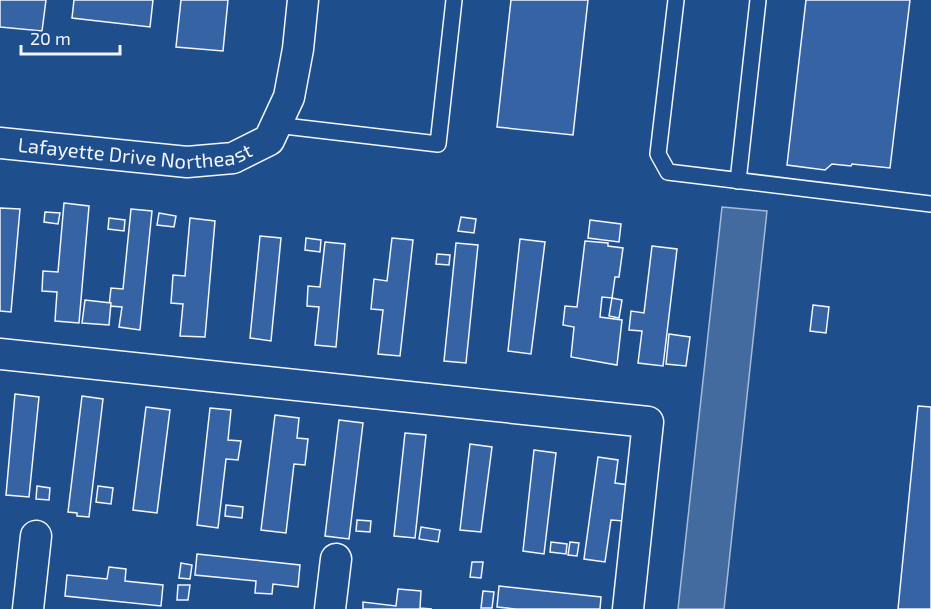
<svg xmlns="http://www.w3.org/2000/svg" width="931" height="609" font-family="'Exo 2',sans-serif">
  <style>
    .water { fill: #446ba0; stroke: #a8bbd7; stroke-width: 1.5 }
    .building { fill: #3563a3; stroke: #f2f6ff; stroke-width: 1.5 }
    .lines { fill: none; stroke-linecap: round; stroke-linejoin: round }
    .lane-casing { stroke: #f2f6ff; stroke-width: 18 }
    .street-casing { stroke: #f2f6ff; stroke-width: 33 }
    .lane { stroke: #1f4e8c; stroke-width: 15 }
    .street { stroke: #1f4e8c; stroke-width: 30 }
    .labels { text-anchor: middle; stroke-width: 4.5; stroke-linejoin: round; paint-order: stroke }
    .street-label { font-size: 20px; fill: #f2f6ff; stroke: #1f4e8c }
  </style>
  <rect width="100%" height="100%" fill="#1f4e8c"/>
  <path class="water" d="M722,207l45,4 -43,398h-46z"/>
  <g class="building">
    <path d="M0,0h46l-4,31 -42,-4z"/>
    <path d="M74,0h79l-3,27 -78,-9z"/>
    <path d="M181,0h47l-5,51 -47,-4z"/>
    <path d="M511,0h77l-15,135 -76,-8z"/>
    <path d="M806,0h104l-20,168 -38,-4 -1,2 -19,-2 -7,6 -38,-5z"/>
    <path d="M64,203l25,3 -10,117 -24,-2 2,-29 -15,-1 1,-20 15,1z"/>
    <path d="M0,208l20,1 -9,103 -11,-1z"/>
    <path d="M131,209l21,2 -12,119 -21,-3 3,-20 -13,-1 2,-18 12,1z"/>
    <path d="M45,212l15,1 -2,11 -14,-2z"/>
    <path d="M159,213l17,3 -2,11 -17,-2z"/>
    <path d="M461,217l15,2 -2,14 -16,-2z"/>
    <path d="M109,218l16,2 -1,11 -16,-2z"/>
    <path d="M190,218l25,3 -10,116 -25,-1 3,-32 -12,-1 2,-28 12,1z"/>
    <path d="M590,220l31,4 -2,18 -31,-4z"/>
    <path d="M260,236l21,2 -10,103 -21,-3z"/>
    <path d="M306,238l15,2 -1,12 -15,-2z"/>
    <path d="M392,238l21,2 -13,116 -22,-2 5,-44 -12,-1 3,-30 13,2z"/>
    <path d="M520,239l25,3 -14,112 -23,-3z"/>
    <path d="M585,241l23,2v3l15,2 -4,29h-4l-3,21 -10,-1 -2,20 22,3 -5,45 -46,-8 3,-30 -11,-2 2,-19 12,1z"/>
    <path d="M325,242l20,2 -9,103 -21,-2 4,-38 -12,-1 1,-20 12,1z"/>
    <path d="M456,243l22,2 -12,118 -22,-2z"/>
    <path d="M652,246l25,3 -14,117 -25,-3 4,-32 -13,-1 2,-19 13,2z"/>
    <path d="M437,254l13,1 -1,10 -13,-1z"/>
    <path d="M612,298l10,2 -3,18 -10,-2z"/>
    <path d="M85,300l26,3 -2,22 -27,-2z"/>
    <path d="M813,305l16,2 -3,26 -16,-2z"/>
    <path d="M669,334l21,3 -4,29 -20,-2z"/>
    <path d="M15,394l24,3 -10,100 -23,-2z"/>
    <path d="M82,396l21,3 -14,118 -12,-1v-3l-9,-1z"/>
    <path d="M918,406l13,1v202h-33z"/>
    <path d="M146,407l24,3 -13,103 -24,-3z"/>
    <path d="M210,408l21,2 -3,30 13,1 -3,19 -12,-1 -8,69 -21,-3z"/>
    <path d="M275,415l24,3 -2,20 11,1 -3,26 -11,-1 -8,69 -25,-3z"/>
    <path d="M339,420l24,3 -14,116 -24,-3z"/>
    <path d="M405,433l21,2 -11,103 -21,-2z"/>
    <path d="M470,444l22,3 -11,85 -21,-2z"/>
    <path d="M534,450l22,3 -12,101 -21,-3z"/>
    <path d="M598,457l20,3 -3,23 14,2 -5,36 -13,-1 -6,42 -21,-3z"/>
    <path d="M37,486l13,2 -1,12 -13,-1z"/>
    <path d="M98,486l15,2 -2,16 -15,-2z"/>
    <path d="M226,505l17,2 -1,11 -17,-2z"/>
    <path d="M357,520l14,1 -1,11 -14,-1z"/>
    <path d="M421,527l19,3 -2,12 -19,-3z"/>
    <path d="M551,542l16,2 -1,10 -16,-2z"/>
    <path d="M570,542l9,1 -2,13 -9,-1z"/>
    <path d="M197,554l103,11 -2,22 -25,-3 -1,10 -17,-1 1,-12 -61,-6z"/>
    <path d="M472,562h11l-2,16 -11,-1z"/>
    <path d="M181,563l11,2 -2,14 -11,-1z"/>
    <path d="M109,567l17,2 -1,12 38,4 -2,21 -96,-10 2,-21 40,4z"/>
    <path d="M178,585h12l-2,15h-11z"/>
    <path d="M499,586l102,11 -1,12h-84l-19,-2z"/>
    <path d="M398,589l23,2 -1,17 12,1h-69v-7l33,4z"/>
    <path d="M483,591l11,1 -2,16h-11z"/>
  </g>
  <g class="lines">
    <defs>
      <g id="lane">
        <path d="M676,0l-18,154 10,18 263,32"/>
        <path d="M276,125l162,19 16,-144"/>
        <path d="M738,181l20,-181"/>
      </g>
      <g id="street">
        <path id="s1" d="M0,143l187,19 46,-4 36,-18 20,-43 9,-48 5,-49"/>
        <path d="M0,354l648,68 -20,187"/>
        <path d="M28,609l8,-73"/>
        <path d="M330,609l6,-50"/>
      </g>
    </defs>
    <use href="#lane" class="lane-casing"/>
    <use href="#street" class="street-casing"/>
    <use href="#lane" class="lane"/>
    <use href="#street" class="street"/>
  </g>
  <g class="labels">
    <g class="street-label">
      <text dy="7" stroke="none"><textPath href="#s1" startOffset="136">Lafayette Drive Northeast</textPath></text>
    </g>
  </g>
  <path d="M21 45v9h99v-9" fill="none" stroke="#f2f6ff" stroke-width="3"/>
  <text x="30" y="45" font-size="18" fill="#f2f6ff" stroke="#1f4e8c" stroke-width="4.5" paint-order="stroke">20 m</text>
</svg>
